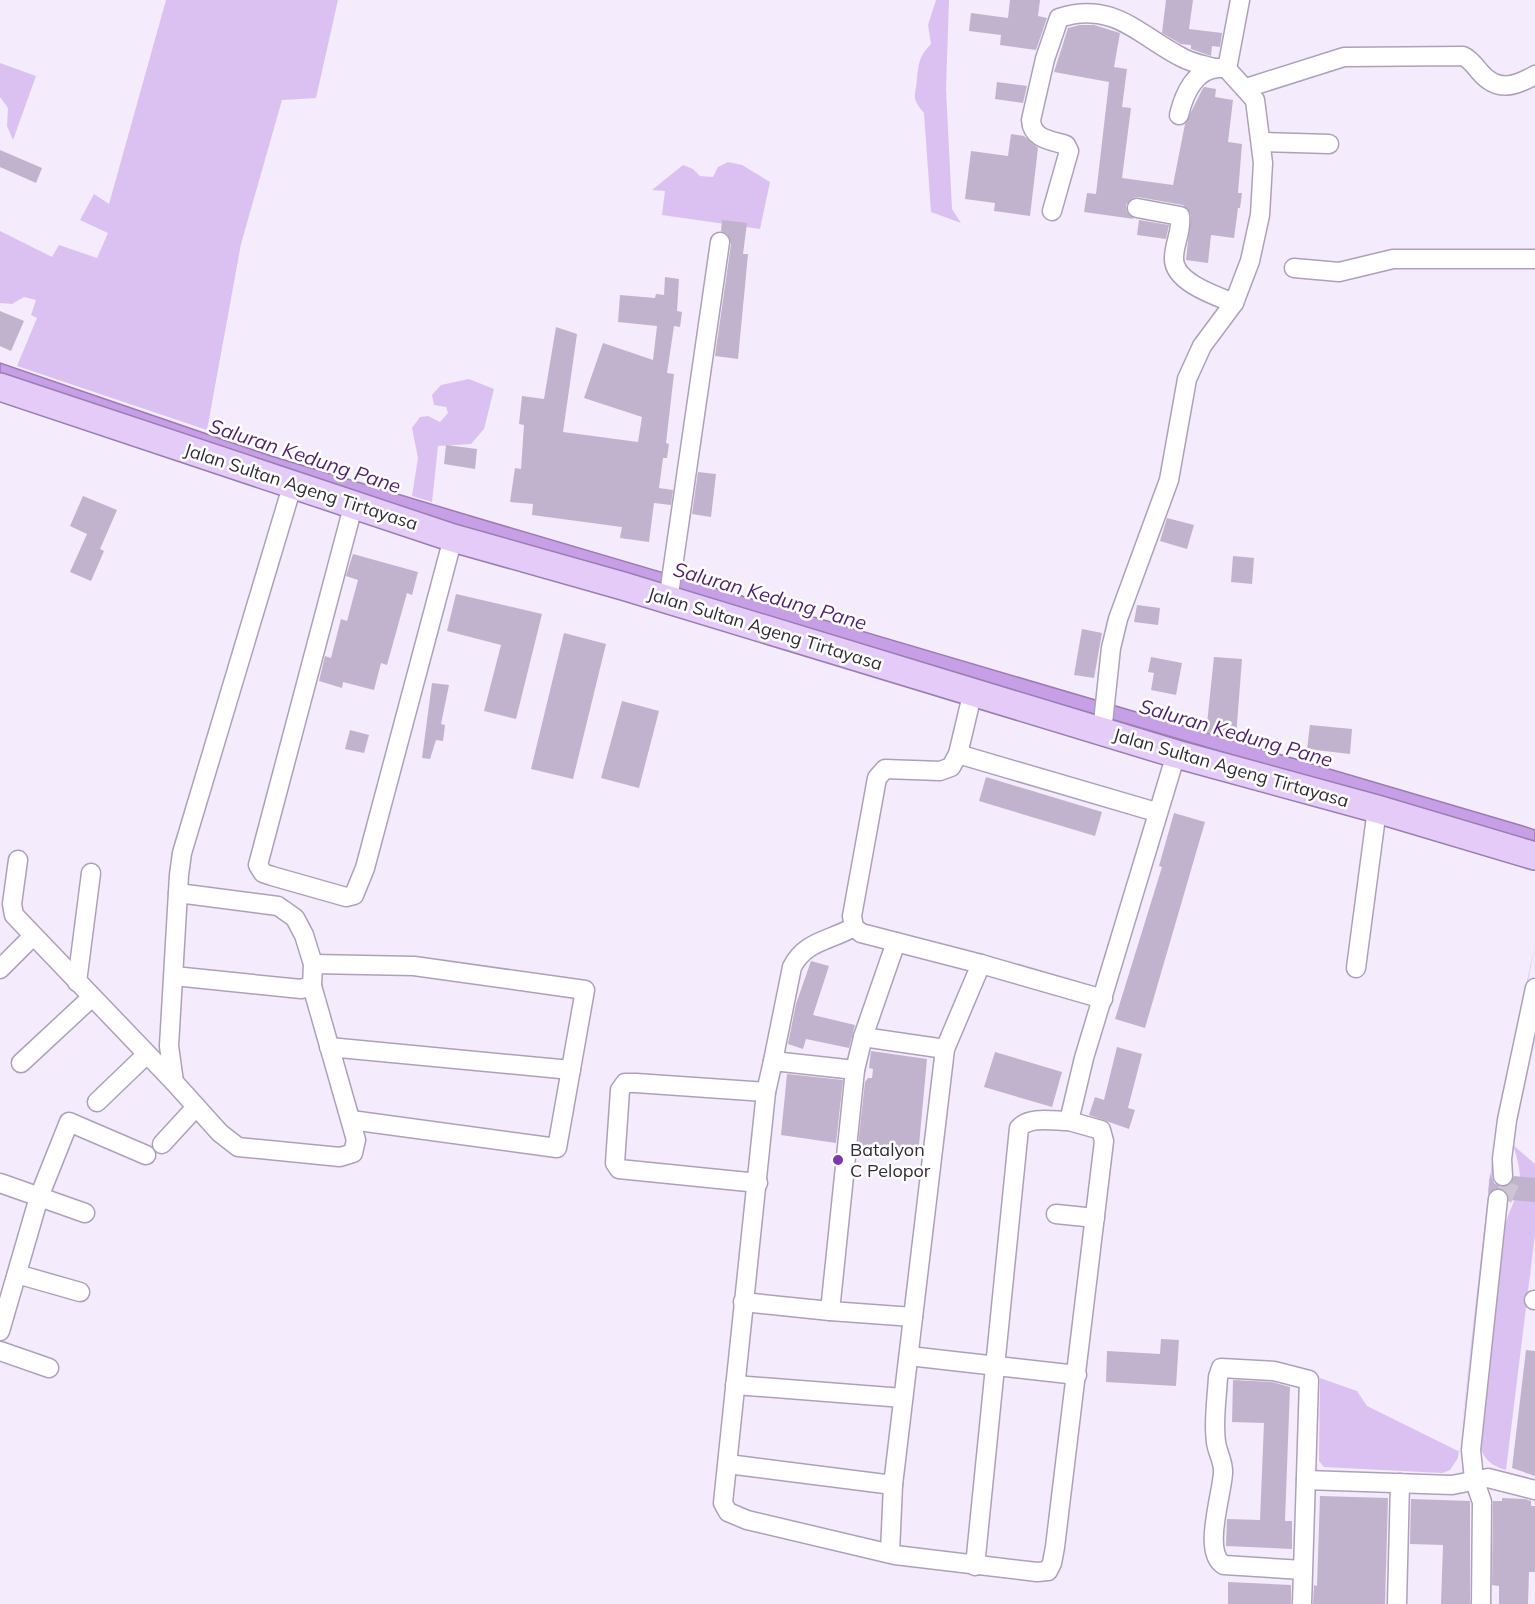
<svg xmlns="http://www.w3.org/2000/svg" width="1535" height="1604" font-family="Mulish,sans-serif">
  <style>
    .green { fill: #dbc1f1 }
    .water { fill: #c79fe7; stroke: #9a7cb2; stroke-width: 1.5 }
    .building { fill: #c1b3cd }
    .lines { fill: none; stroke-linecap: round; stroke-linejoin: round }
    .minor-tunnel { stroke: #cdc5d4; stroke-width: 18; stroke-dasharray: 18 9; stroke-linecap: butt }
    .minor-casing { stroke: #aea0ba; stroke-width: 21 }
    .primary-casing { stroke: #9a7db2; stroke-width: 30 }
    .minor { stroke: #fff; stroke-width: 18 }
    .primary { stroke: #e4cbf8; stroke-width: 27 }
    .poi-dot { fill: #7f38ab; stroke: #fff; stroke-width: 2 }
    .labels { text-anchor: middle; stroke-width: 5; stroke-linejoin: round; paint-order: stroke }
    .street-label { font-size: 18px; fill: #312c36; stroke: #fff }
    .poi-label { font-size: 18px; fill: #312c36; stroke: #fff; text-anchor: start }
    .water-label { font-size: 20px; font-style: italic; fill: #501d70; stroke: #fff }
  </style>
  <rect width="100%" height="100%" fill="#f4ebfc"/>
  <g class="green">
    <path d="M166,0h172l-22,98 -34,2 -41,144 -34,186 -190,-64 20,-48 -6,-3 5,-15 -12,-3 -12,7 -12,-1v-72l52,26 7,-12 38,13 11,-25 -28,-13 14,-26 15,10z"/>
    <path d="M936,0h13l-3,89 6,120 9,14 -30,-11 -7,-99c-14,-17 -8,-16 -7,-35 2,-16 2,-21 14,-34l-3,-19z"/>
    <path d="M0,63l36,13 -23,64 -6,-14 1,-18 -8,-11z"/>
    <path d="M728,162l14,3 28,17 -10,47 -98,-14 3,-24 -13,-1 31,-25 10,4 7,7 13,1 5,-10z"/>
    <path d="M469,379l25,10 -10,40 -13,15 -33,2 -6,56 -20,-6 6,-38 -6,-30 8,-11 8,-1 12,6 8,-9 -2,-6 -12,-2 -2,-10 9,-10z"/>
    <path d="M1535,944l-41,216 1,20 -6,20 -31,258 -8,12 -8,3 -118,-6 -5,-6 1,-83 37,13 10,15 91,45 1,-1 37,-324z"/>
    <path d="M1513,1145l22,19v70l-29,236c-14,-4 -24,-11 -26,-27l23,-210c11,-44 26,-39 10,-88z"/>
  </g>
  <path class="water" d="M0,363l271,93 203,61 1049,309 12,4v14l-1065,-314 -470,-153z"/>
  <g class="building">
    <path d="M1010,0h30l-2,16 9,2 -11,32 -36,-5 1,-10 -32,-4 2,-18 37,5z"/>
    <path d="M1166,0h27l-4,29 33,4 -2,14 -8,-1 -1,10 -20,-7v-4l-10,-1 -19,-11z"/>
    <path d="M1080,25h14l26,8 -6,34 13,2 -5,38 9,1 -9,70 51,7 12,-61 17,-34 2,-3 12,2 -1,8 18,3 -5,42 14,2 -4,49h4l-2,15h-2l-4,30 -23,-3 -3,28 -22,-3 5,-45 -8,-10 -45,-8 -5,1 -7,7 1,7 7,7 -50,-7 3,-19 9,1 13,-112 -55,-10 14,-44z"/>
    <path d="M997,82l30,4 -4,17 -28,-4z"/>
    <path d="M1011,134l13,2 14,12 -8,68 -36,-5 1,-8 -30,-4 6,-48 37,5z"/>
    <path d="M0,150l42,18 -6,15 -36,-16z"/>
    <path d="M722,220l25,3 -4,31h5l-10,105 -23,-3 16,-112 -4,-10 -6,-3z"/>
    <path d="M1139,220l30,5 -3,14 -29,-4z"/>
    <path d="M665,277l14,2 -2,32 5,1 -2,15 -6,-1 -7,47 7,1 -8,69 3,1 -2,14h-4l-4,30 14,2 -2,15 -17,-2 -5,39 -29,-4 2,-11 -90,-12 1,-11 -23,-2 5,-34 6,1 3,-44 -5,-1 3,-28 22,3 12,-72 21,7 -14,98 75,10 4,-25 -58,-19 19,-55 50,17 4,-34 -39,-4 2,-27 35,3 1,-4 8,1z"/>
    <path d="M0,311l24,10 -13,30 -11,-5z"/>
    <path d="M446,445l31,4 -2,20 -31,-5z"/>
    <path d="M698,472l18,2 -5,43 -19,-3z"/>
    <path d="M83,496l34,14 -17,39 4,2 -13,30 -21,-9 17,-38 -17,-8z"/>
    <path d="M1167,518l27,7 -7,24 -27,-8z"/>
    <path d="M353,554l65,18 -6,23 -5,-2 -20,72 -6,-2 -7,27 -31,-8 -1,6 -23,-7 6,-25 6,2 10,-39 6,2 11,-41 -12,-4z"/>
    <path d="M1233,556l21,2 -2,26 -21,-2z"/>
    <path d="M456,594l86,20 -26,105 -32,-8 17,-66 -54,-14z"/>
    <path d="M1137,605l23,3 -2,17 -24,-3z"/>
    <path d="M1082,629l20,4 -8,45 -20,-3z"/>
    <path d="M564,633l42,11 -33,135 -42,-10z"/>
    <path d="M1151,657l31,6 -6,32 -25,-5 3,-17 -6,-1z"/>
    <path d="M1214,657l28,2 -6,78 -30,-4z"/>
    <path d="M432,683l17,2 -8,39 4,1 -2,16 -7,-1 -6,19 -8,-1z"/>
    <path d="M622,701l37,10 -20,77 -38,-10z"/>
    <path d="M1310,725l42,4 -2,25 -43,-5z"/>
    <path d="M350,730l19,5 -5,18 -19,-4z"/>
    <path d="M986,777l116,35 -7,24 -116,-35z"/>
    <path d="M1174,813l31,9 -60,206 -30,-9 47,-152 -3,-1z"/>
    <path d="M811,961l18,5 -16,49 42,10 -6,23 -43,-9 -3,10 -15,-5 8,-40z"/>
    <path d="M1117,1047l25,7 -14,54 7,2 -6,19 -40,-14 6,-18 9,3z"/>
    <path d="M871,1051l56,8 -9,97 -57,-6 1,-4 -4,-1 7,-63 3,-4h4l1,-9 -4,-1z"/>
    <path d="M995,1052l67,20 -10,35 -68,-20z"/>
    <path d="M787,1074l56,6 -7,63 -55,-8z"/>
    <path d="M1490,1174l4,9 9,4 7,-2 4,-9 21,2v24l-26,-2 -4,-10 -5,-2 -12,5z"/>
    <path d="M1161,1339l18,1 -3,46 -70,-4 1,-31 53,3z"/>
    <path d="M1526,1350l9,1v125l-23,-8z"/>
    <path d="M1233,1380l39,2 18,5 -5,134h7v28l-66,-3 1,-27 33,1 4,-97 -32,-1z"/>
    <path d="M1320,1496l68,2 -3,106h-72l1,-19 3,1z"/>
    <path d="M1502,1498l23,1 6,2v5h4v66h-6l-1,32h-29v-18l-7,-1 1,-84h9z"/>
    <path d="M1411,1499l59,2v103h-29l2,-59 -33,-1z"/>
    <path d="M1228,1582l63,3v19h-63z"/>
  </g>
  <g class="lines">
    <path class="minor-tunnel" d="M1503,1199l10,-23"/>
    <defs>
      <g id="minor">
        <path d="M1246,88l98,-31 119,-1c7,3 12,10 17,16 17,20 34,15 55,3"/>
        <path d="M1179,115c5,-21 17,-49 43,-47"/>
        <path d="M1261,142l68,2"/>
        <path d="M1137,208l43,8c2,15 -6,28 -6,42 -1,24 42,38 60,45"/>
        <path d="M1052,211l17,-60 -3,-6c-16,-5 -34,-6 -35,-25l14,-61 14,-41c55,-18 80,18 124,40 9,5 21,7 31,10"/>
        <path d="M1294,268l45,4 54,-13h142"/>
        <path d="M293,483l-111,370 -3,22 -10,171 5,36 46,51 18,14 102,10 13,-4 3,-13 -44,-154"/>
        <path d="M354,503l-96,362 5,8 9,3 74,21 8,-2 11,-27 88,-330"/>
        <path d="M668,601l52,-359"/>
        <path d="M973,691l-15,63 -7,13 -11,4 -55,-2 -8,9 -25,138 2,11 7,6 120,31 122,35"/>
        <path d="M1102,732l9,-84 7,-29 51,-139 18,-101 15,-33 32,-43 16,-42 10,-46 3,-52 -8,-63 -28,-31 13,-69"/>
        <path d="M958,754l198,58"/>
        <path d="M18,860l-6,44 2,11 160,167"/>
        <path d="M313,964l101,2 171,24 -28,158 -206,-28"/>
        <path d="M1356,968l21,-159"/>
        <path d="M0,969l33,-33"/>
        <path d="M174,976l127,13 11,-3 1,-22 -9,-29 -9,-17 -17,-12 -100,-13"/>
        <path d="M77,982l14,-109"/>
        <path d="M863,1037l33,-95"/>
        <path d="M329,1047l242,23"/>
        <path d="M773,1061l19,-94c13,-26 37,-26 62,-40"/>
        <path d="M21,1063l71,-66"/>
        <path d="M855,1070l-82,-9 -7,31 -43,411 5,9 19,8 148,35 142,17 11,-1 4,-8 3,-16 49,-406 -3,-11 -32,-9 15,-63 92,-304"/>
        <path d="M97,1102l50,-48"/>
        <path d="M162,1144l34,-37"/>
        <path d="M1503,1176l-1,-17 5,-39 28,-132"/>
        <path d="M0,1183l85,30"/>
        <path d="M758,1183l-139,-14 -4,-6 5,-73 5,-7h11l130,9"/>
        <path d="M1056,1214l39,4"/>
        <path d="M17,1274l63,18"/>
        <path d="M1534,1300h1"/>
        <path d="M743,1302l87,9"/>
        <path d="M913,1317l-83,-6 25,-241 8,-33 82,12"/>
        <path d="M0,1331l39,-134 30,-75 77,33"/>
        <path d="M0,1351l49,17"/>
        <path d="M909,1356l168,19"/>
        <path d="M735,1385l168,13"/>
        <path d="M728,1464l165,21"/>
        <path d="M1306,1480l146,5 36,-7 47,12"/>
        <path d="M890,1552l3,-67 52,-436 36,-85"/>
        <path d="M975,1566l44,-438c11,-12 34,-7 50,-7"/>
        <path d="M1302,1604l7,-224 -35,-9 -53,-3 -3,9c-1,21 -5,44 -2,65 1,10 8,20 7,31 -1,22 -21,80 1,92l79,5"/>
        <path d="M1397,1604l3,-121"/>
        <path d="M1481,1604l1,-102 -8,-23 -3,-29 27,-251"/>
      </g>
      <path id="primary" d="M0,387l453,151 170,48 553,168 201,55 158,47"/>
    </defs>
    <use href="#minor" class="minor-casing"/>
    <use href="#primary" class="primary-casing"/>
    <use href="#minor" class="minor"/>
    <use href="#primary" class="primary"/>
  </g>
  <circle class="poi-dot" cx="838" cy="1160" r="6"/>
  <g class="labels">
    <g class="street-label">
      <text transform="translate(301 487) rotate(18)" y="6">Jalan Sultan Ageng Tirtayasa</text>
      <text transform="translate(765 629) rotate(17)" y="6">Jalan Sultan Ageng Tirtayasa</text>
      <text transform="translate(1231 768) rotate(16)" y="6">Jalan Sultan Ageng Tirtayasa</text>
    </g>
    <g class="poi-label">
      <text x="850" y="1156">Batalyon<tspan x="850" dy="21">C Pelopor</tspan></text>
    </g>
    <g class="water-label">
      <text transform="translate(305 456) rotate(18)" y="7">Saluran Kedung Pane</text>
      <text transform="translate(770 596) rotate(16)" y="7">Saluran Kedung Pane</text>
      <text transform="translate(1236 733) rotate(16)" y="7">Saluran Kedung Pane</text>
    </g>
  </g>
</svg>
